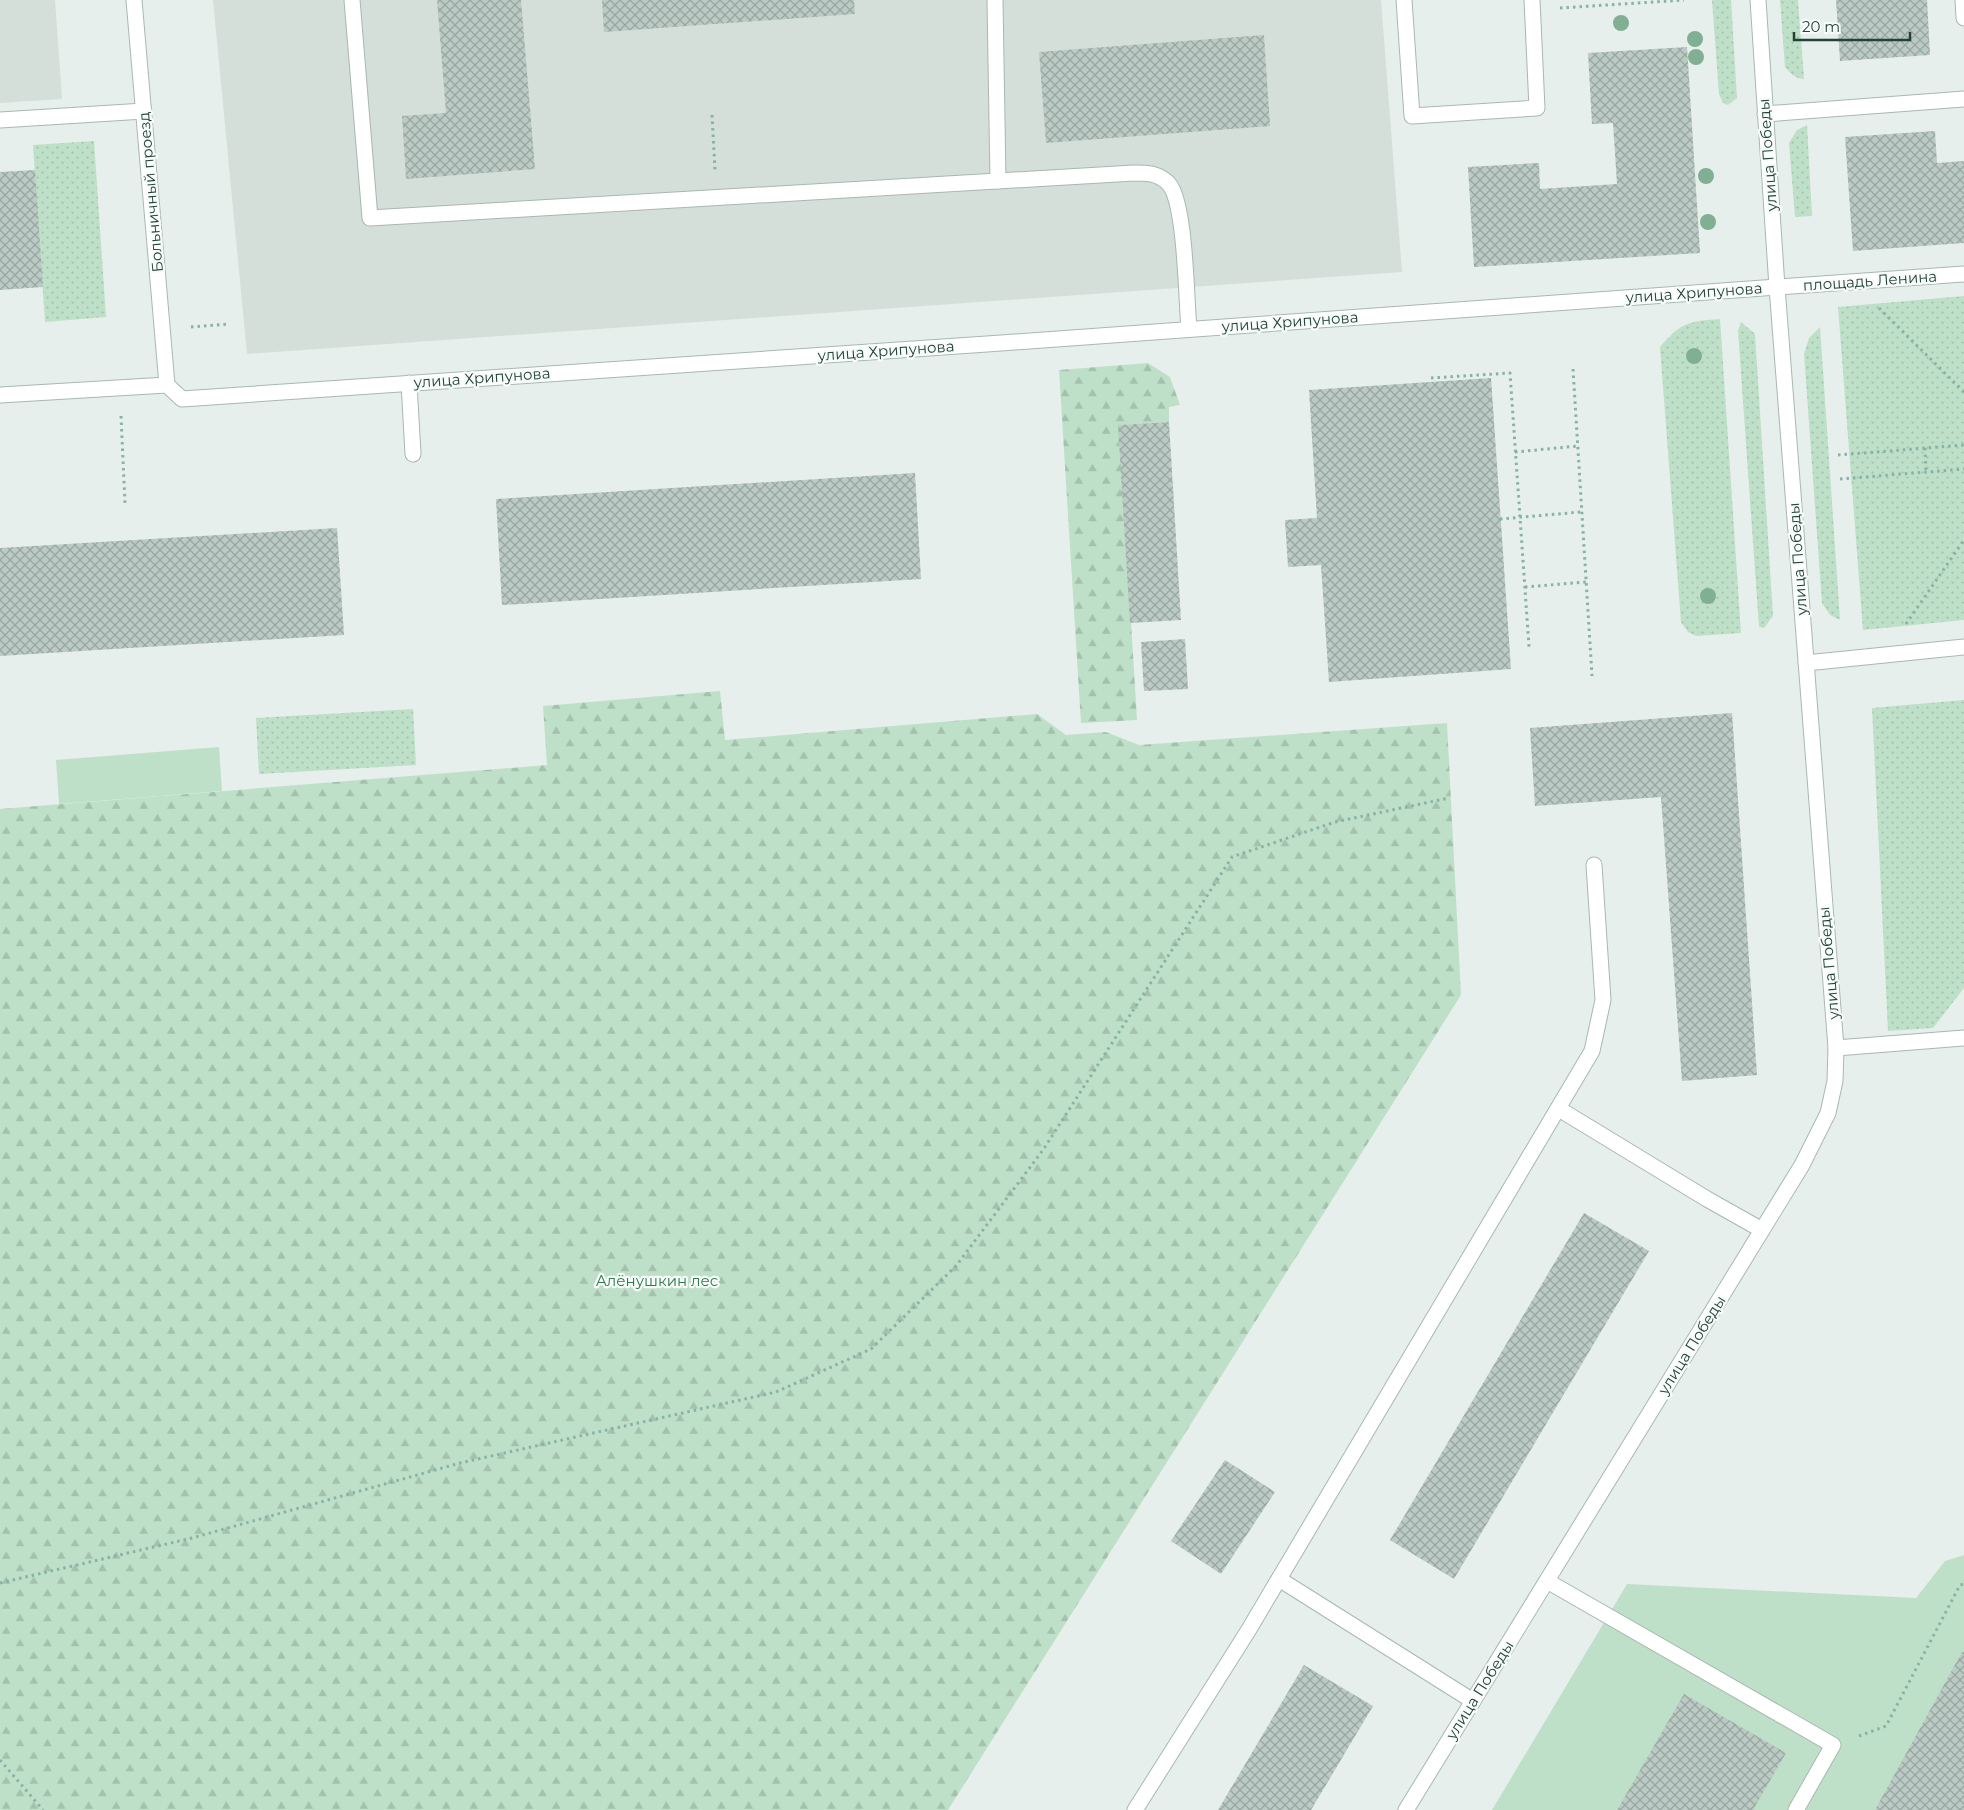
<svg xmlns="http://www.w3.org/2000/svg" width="1964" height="1810" font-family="Montserrat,sans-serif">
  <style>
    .built { fill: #d4dfda }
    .grass { fill: url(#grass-dots) }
    .forest { fill: url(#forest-firs) }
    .garden { fill: #bfe0c8 }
    .building { fill: url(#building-cross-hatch) }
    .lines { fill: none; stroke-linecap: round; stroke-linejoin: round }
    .service-casing { stroke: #a8b8b2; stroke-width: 17 }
    .minor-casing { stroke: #a8b8b2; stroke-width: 17 }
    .tertiary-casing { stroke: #a8b8b2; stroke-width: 17 }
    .path { stroke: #86b3a5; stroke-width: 3; stroke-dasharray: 2.5 4; stroke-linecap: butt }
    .service { stroke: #fff; stroke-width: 15 }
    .minor { stroke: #fff; stroke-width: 15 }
    .tertiary { stroke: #fff; stroke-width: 15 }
    .tree { fill: #80af93 }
    .labels { text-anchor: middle; stroke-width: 4.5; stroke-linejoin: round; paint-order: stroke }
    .street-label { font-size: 15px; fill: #24423a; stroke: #f7fbf9 }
    .park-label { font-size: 15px; fill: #2d7a4b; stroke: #f7fbf9 }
  </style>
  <defs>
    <pattern id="grass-dots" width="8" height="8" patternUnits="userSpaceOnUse" patternTransform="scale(1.25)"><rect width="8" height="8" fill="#bfe0c8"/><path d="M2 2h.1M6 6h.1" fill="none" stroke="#a4c1ad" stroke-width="1.8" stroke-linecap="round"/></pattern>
    <pattern id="forest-firs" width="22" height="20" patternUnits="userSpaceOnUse" patternTransform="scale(1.25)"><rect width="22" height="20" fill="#bfe0c8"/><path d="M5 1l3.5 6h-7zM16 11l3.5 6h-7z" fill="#a4c1ad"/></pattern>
    <pattern id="building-cross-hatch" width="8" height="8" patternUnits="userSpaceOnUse" patternTransform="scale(1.25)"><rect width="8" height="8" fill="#bbcac4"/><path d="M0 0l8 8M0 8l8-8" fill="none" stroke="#98a6a0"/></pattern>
  </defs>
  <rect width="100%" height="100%" fill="#e6efeb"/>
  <g class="built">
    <path d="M0,0h55l7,99 -62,4z"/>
    <path d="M213,0h1168l21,272 -1155,82z"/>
  </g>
  <g class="grass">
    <path d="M1712,0h19l6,98 -9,7 -5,-2 -4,-9z"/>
    <path d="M1780,0h18l6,79c-10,-1 -13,-5 -19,-12z"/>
    <path d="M1807,125l5,91 -17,1 -6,-74 8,-13z"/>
    <path d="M94,141l12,176 -61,5 -12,-177z"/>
    <path d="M1964,296v324l-101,10 -25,-323z"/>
    <path d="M1720,319l21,314 -45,3 -8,-4 -7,-10 -21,-275c20,-24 29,-26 60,-28z"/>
    <path d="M1741,322l14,12 18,282 -9,12 -5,-1 -21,-296z"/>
    <path d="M1820,327l20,293 -10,-5 -8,-12 -18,-249 5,-16z"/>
    <path d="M1964,700v288l-31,40 -45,3 -16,-323z"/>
    <path d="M413,709l3,56 -157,9 -3,-56z"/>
  </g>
  <g class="forest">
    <path d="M1148,363l22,14 10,28 -11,2v15l-50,3 18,295 -56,3 -22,-353z"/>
    <path d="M720,691l5,49 312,-26 29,21 40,-3 33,13 308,-22 14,272 -513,815h-948v-1001l547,-44 -4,-59z"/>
  </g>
  <g class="garden">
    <path d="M219,747l3,44 -163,13 -3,-44z"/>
    <path d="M1964,1555v255h-472l135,-226 289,14 29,-37z"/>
  </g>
  <g class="building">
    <path d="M437,0h84l14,169 -129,10 -4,-63 44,-3z"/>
    <path d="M602,0h252l1,14 -251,18z"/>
    <path d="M1836,0h91l3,55 -90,6z"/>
    <path d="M1264,35l6,91 -224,17 -7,-91z"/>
    <path d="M1687,47l13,206 -226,14 -6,-100 71,-4 1,26 77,-5 -4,-61 -21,1 -4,-71z"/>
    <path d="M1935,131l2,32 27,-2v82l-111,8 -8,-114z"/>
    <path d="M35,170l8,117 -43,3v-118z"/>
    <path d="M1491,378l20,291 -182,13 -8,-117 -33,2 -3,-47 32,-2 -8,-128z"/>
    <path d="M1169,422l12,198 -51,3 -12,-198z"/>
    <path d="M915,473l6,106 -419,26 -6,-106z"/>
    <path d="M337,528l7,107 -344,21v-108z"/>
    <path d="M1185,639l3,50 -44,2 -3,-49z"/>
    <path d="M1732,713l25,362 -75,6 -21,-284 -126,9 -5,-78z"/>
    <path d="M1584,1213l65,38 -195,328 -64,-39z"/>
    <path d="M1225,1460l50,32 -54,82 -50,-33z"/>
    <path d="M1962,1652h2v158h-89z"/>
    <path d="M1304,1665l69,41 -62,104h-93z"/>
    <path d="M1684,1694l102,59 -33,57h-136z"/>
  </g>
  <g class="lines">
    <defs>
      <g id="service">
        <path d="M352,0l18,218 764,-45c13,0 23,0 33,9 19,15 19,118 22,146"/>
        <path d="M995,0l3,181"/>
        <path d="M1404,0l8,116 125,-8 -5,-108"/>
        <path d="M1963,0l1,18"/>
        <path d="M1765,114l199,-15"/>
        <path d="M0,120l144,-9"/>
        <path d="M409,383l4,71"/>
        <path d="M1836,1048l128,-10"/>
        <path d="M1559,1109l148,90 55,31"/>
        <path d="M1279,1579l194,122"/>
        <path d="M1547,1581l286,164 -37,65"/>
        <path d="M1135,1810l113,-179 344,-580 11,-51 -9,-135"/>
      </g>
      <g id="minor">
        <path d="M134,0l33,385"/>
        <path d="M0,395l167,-10 15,14 805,-55 790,-57"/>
        <path d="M1406,1810l396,-645 26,-52 7,-32 1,-33 -59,-761 -19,-287"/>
      </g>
      <g id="tertiary">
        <path d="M1777,287l187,-13"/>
        <path d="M1806,663l158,-16"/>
      </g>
    </defs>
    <use href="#service" class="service-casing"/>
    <use href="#minor" class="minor-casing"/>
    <use href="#tertiary" class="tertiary-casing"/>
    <g class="path">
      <path d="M1560,8l124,-8"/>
      <path d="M712,115l3,55"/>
      <path d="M1879,308l85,84"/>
      <path d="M191,327l38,-3"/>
      <path d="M1573,369l19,307"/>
      <path d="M1431,378l79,-5 19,274"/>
      <path d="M121,416l4,87"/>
      <path d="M1925,448l1,24"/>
      <path d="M1515,452l63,-6"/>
      <path d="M1838,455l126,-10"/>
      <path d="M1840,479l124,-10"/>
      <path d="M1500,519l81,-7"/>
      <path d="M1525,587l61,-5"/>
      <path d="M1906,624l58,-84"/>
      <path d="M0,1583l192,-45 268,-75 316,-71 95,-43 85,-83 87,-116 189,-293 103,-35 114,-24"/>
      <path d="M1859,1736l27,-10 74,-141 4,-1"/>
      <path d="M0,1760l43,50"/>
    </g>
    <use href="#service" class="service"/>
    <use href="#minor" class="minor"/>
    <use href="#tertiary" class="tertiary"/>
  </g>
  <g class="tree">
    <circle cx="1621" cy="23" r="8"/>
    <circle cx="1695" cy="39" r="8"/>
    <circle cx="1696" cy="57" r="8"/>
    <circle cx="1706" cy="176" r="8"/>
    <circle cx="1708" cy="222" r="8"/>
    <circle cx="1694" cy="356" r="8"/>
    <circle cx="1708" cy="596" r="8"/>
  </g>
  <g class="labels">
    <g class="street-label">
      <text transform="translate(1768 155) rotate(-94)" y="5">улица Победы</text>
      <text transform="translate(151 192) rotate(-95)" y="5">Больничный проезд</text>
      <text transform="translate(1870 281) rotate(-4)" y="5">площадь Ленина</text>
      <text transform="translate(1694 293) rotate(-4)" y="5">улица Хрипунова</text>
      <text transform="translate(1290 322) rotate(-4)" y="5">улица Хрипунова</text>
      <text transform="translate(886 351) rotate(-4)" y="5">улица Хрипунова</text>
      <text transform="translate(482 378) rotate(-4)" y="5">улица Хрипунова</text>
      <text transform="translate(1798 559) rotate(-94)" y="5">улица Победы</text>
      <text transform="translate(1829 963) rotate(-95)" y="5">улица Победы</text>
      <text transform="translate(1692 1345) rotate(-58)" y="5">улица Победы</text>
      <text transform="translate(1480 1690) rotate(-58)" y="5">улица Победы</text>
    </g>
    <g class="park-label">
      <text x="657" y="1286">Алёнушкин лес</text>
    </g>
  </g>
  <path d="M1794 32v8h116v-8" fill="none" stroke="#24423a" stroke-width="2.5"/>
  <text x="1802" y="32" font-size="15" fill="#24423a" stroke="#f7fbf9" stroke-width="4" paint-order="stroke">20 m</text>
</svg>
